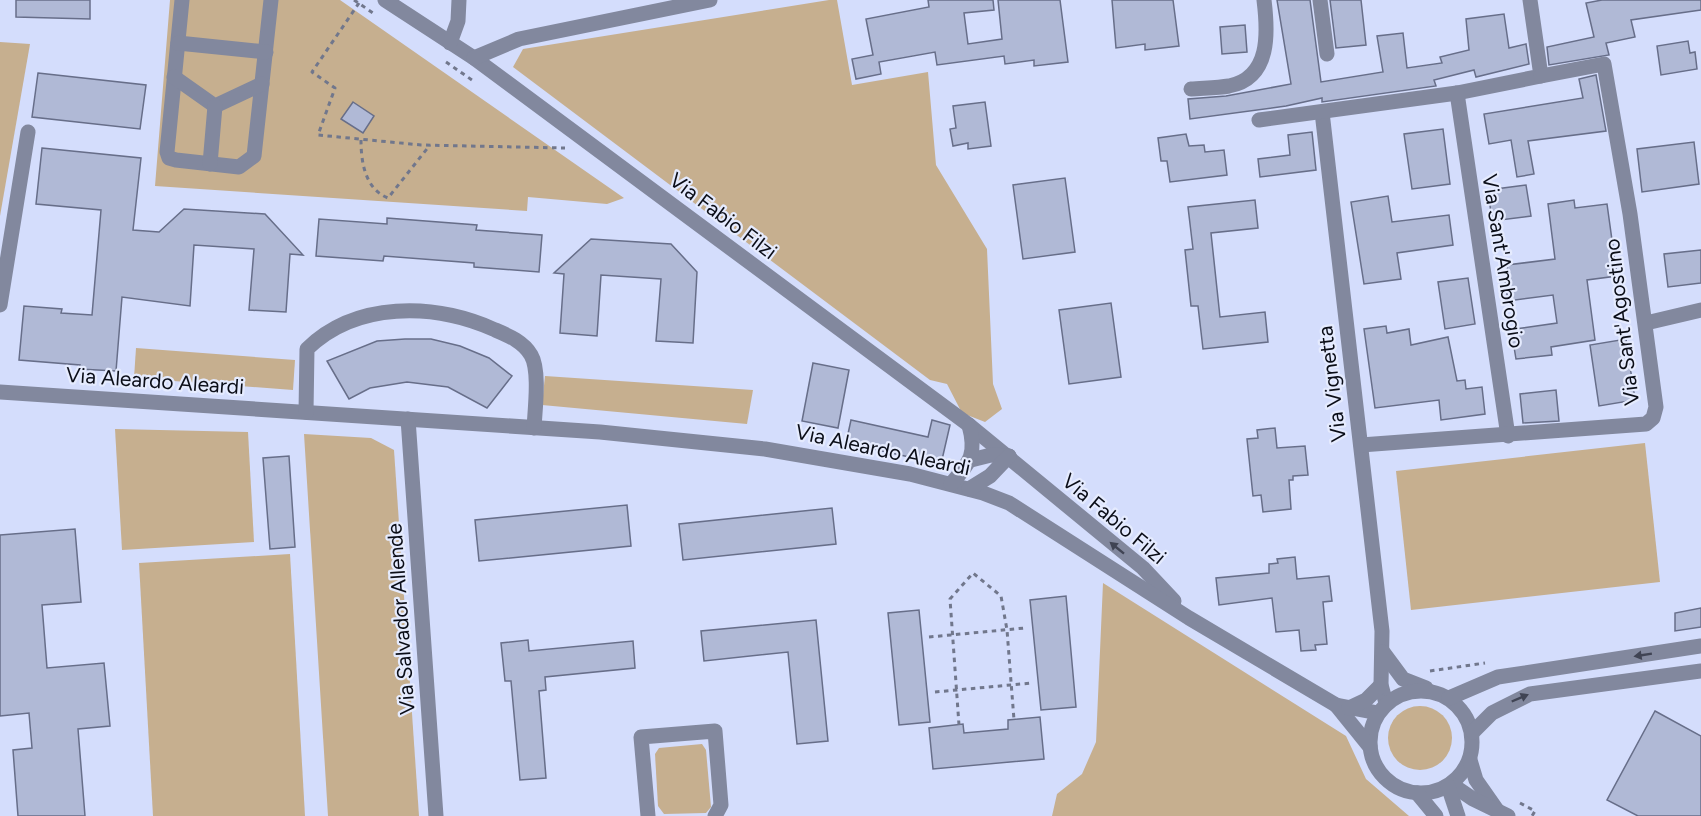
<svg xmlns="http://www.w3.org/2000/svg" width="1701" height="816" font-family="Figtree,sans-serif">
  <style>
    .green { fill: #c6af8f }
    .building { fill: #b0b9d6; stroke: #676e89; stroke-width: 1.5 }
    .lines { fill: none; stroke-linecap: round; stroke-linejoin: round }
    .path { stroke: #71778c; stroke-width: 3; stroke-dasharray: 4.5 4.5; stroke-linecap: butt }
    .minor { stroke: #82889e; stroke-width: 15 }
    .oneway { fill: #404454 }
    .labels { text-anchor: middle; stroke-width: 4.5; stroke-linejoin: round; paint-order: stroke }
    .street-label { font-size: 21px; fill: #0a0d17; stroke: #e5ebfe }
  </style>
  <rect width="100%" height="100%" fill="#d4ddfc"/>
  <g class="green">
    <path d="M170,0h170l284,198 -17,6 -79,-7 -1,14 -372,-25z"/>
    <path d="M829,0h8l15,85 76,-13 8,93 51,84 6,135 9,25 -17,13 -23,-9 -15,-29 -17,-4 -417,-313 10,-18z"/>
    <path d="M0,42l30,2 -30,172z"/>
    <path d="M136,348l159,12 -2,30 -159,-12z"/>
    <path d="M545,376l208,14 -6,34 -205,-19z"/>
    <path d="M115,429l133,3 6,110 -132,8z"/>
    <path d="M304,434l67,4 23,12 25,366h-91z"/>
    <path d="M1645,443l15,139 -249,28 -15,-139z"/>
    <path d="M290,554l15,262h-152l-14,-253z"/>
    <path d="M1103,583l243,153 20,43 43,37h-357l5,-22 25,-20 14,-32z"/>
    <circle cx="1420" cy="738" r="32"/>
    <path d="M702,744l4,6 5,57 -5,6 -42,1 -6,-8 -3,-52 4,-6z"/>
  </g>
  <g class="building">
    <path d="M16,0h74v19l-74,-2z"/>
    <path d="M928,0h65l1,10 -30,3 4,31 34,-5 -4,-39h62l8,62 -34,4v-6l-29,4 -1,-8 -67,9 -2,-13 -56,10 2,12 -25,5 -4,-20 21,-4 -7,-36 63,-12z"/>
    <path d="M1112,0h61l6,46 -34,4v-6l-29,4z"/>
    <path d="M1277,0h33l11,82 62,-10 -6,-36 26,-3 4,35 35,-5 -2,-6 29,-7 -3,-31 38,-5 5,34 17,-4 3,20 -53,13 -2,-7 -40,10 2,6 -114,16v-4l-36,8 -96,13 -2,-20 38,-3 65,-12z"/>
    <path d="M1330,0h31l5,45 -30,3z"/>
    <path d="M1602,0h99v10l-70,10 4,17 -29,6 3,12 -60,10 -2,-18 47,-10 -8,-34z"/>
    <path d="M1245,25l2,27 -25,2 -2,-27z"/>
    <path d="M1688,41l2,12 5,-1 2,17 -36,6 -4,-29z"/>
    <path d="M38,73l108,12 -6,44 -108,-12z"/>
    <path d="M1596,75l10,56 -78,10 6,33 -17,3 -6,-37 -22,4 -5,-30 99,-16 -4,-19z"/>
    <path d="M353,102l21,14 -11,17 -22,-14z"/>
    <path d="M985,102l6,44 -23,3v-6l-15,3 -3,-17 6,-1 -3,-22z"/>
    <path d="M1443,129l7,55 -38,5 -8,-55z"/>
    <path d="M1312,132l4,38 -56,7 -2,-18 32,-4 -2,-20z"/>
    <path d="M1186,134l3,12 15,-1 1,7 19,-2 3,25 -57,7 -3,-21h-6l-3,-23z"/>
    <path d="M1694,142l5,42 -57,8 -5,-43z"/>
    <path d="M42,148l99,10 -8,72 26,2 25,-23 81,5 38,41 -13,-1 -4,58 -37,-2 5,-61 -60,-4 -4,61 -68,-9 -6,74 -37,-2 1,-4 -61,-5 5,-54 38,3 -1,4 31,2 9,-105 -65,-6z"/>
    <path d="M1065,178l10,74 -52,7 -10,-74z"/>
    <path d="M1526,185l5,31 -39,5 -4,-31z"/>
    <path d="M1388,196l4,26 57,-7 4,30 -56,8 4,26 -37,5 -13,-82z"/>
    <path d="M1255,200l3,28 -47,5 9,84 45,-5 3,30 -65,7 -5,-43h-7l-6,-56 8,-1 -5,-42z"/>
    <path d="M1574,200l1,8 32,-4 10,72 -30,4 8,60 -44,7 1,8 -36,4 -2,-12h-4l-2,-17 49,-7 -4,-28 -45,6 -3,-20 4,-1 -2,-15 48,-6 -7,-55z"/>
    <path d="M387,218l90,7 -1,5 66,5 -3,37 -65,-5v-4l-90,-7 -1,5 -67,-5 3,-37 68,5z"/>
    <path d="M591,239l80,5 26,28 -4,71 -37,-2 5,-62 -60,-4 -4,61 -37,-3 4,-59 -10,-1z"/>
    <path d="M1701,250v33l-33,4 -4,-33z"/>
    <path d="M1468,278l7,46 -30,5 -7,-47z"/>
    <path d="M1111,303l10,74 -52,7 -10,-74z"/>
    <path d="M1386,326l1,7 22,-4 2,16 37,-8 9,44 8,-1 1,9 16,-2 3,27 -44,6 -2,-20 -64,8 -11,-79z"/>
    <path d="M405,339h26l29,7 29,12 23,18 -25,32 -39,-21 -41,-5 -37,6 -21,11 -22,-38 50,-20z"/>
    <path d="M1626,339l9,61 -36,6 -9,-61z"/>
    <path d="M813,363l36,7 -11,58 -36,-7z"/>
    <path d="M1556,390l3,31 -36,2 -3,-29z"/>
    <path d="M851,420l77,17 4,-17 18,5 -9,39 -95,-21z"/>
    <path d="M1275,428l2,20 28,-2 3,29 -15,1v4h-4l2,29 -28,3 -2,-17 -8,1 -6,-57 11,-1 -1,-8z"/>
    <path d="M289,456l6,91 -25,2 -7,-91z"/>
    <path d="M627,505l4,41 -152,15 -4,-41z"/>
    <path d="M832,508l4,36 -153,16 -4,-36z"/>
    <path d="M75,529l6,73 -39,3 5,63 57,-5 6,63 -32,3 7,87h-67l-5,-66 19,-2 -3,-35 -29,3v-181z"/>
    <path d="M1295,557l2,22 32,-3 3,25 -9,1 4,42 -12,1 1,5 -15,1 -2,-21 -23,2 -4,-34 -53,7 -3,-27 53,-5v-9l9,-1 -1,-4z"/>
    <path d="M1066,596l10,111 -35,3 -11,-110z"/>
    <path d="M1701,608v19l-26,4v-18z"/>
    <path d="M919,610l11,112 -31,3 -11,-112z"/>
    <path d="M816,620l12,121 -31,3 -9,-92 -84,9 -3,-30z"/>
    <path d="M528,640l1,11 104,-10 2,27 -90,9 1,13 -7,1 7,87 -26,2 -9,-99h-6l-4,-38z"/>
    <path d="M1655,711l46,25v80h-63l-31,-16z"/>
    <path d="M1040,717l4,42 -111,10 -4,-41 34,-4 1,9 44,-4v-9z"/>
  </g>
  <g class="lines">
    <g class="path">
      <path d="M354,0l19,13"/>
      <path d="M359,3l-47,69 23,16 -17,47 103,10 144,3"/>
      <path d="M446,62l26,18"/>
      <path d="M361,140c0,22 4,49 27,58l42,-53"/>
      <path d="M929,637l96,-9"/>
      <path d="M1430,671l55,-8"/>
      <path d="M935,692l97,-9"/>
      <path d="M959,725l-9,-126 23,-26 28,23 6,34 7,90"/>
      <path d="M1520,803l15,8 -3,5"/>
    </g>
    <g class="minor">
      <path d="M182,0l-15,152 2,6 7,2 63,7 15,-11 17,-156"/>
      <path d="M385,0l89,58 495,367 174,143 31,33"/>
      <path d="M1320,0l7,54"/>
      <path d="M178,43l88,9"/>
      <path d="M450,43l8,-22 1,-21"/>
      <path d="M474,58l45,-19 191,-39"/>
      <path d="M174,77l41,29 47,-22"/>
      <path d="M1191,89c12,-1 26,-1 38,-3 42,-8 39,-54 35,-86"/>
      <path d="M1457,93l51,343"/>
      <path d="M1322,112l60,519 -1,54 5,18"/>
      <path d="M1259,120l198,-27 84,-17 -11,-76"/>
      <path d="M210,164l5,-58"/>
      <path d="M0,305l28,-173"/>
      <path d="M1646,323l55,-13"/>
      <path d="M0,392l600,40 165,17 145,25 73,19 26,10 180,115 147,87 42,8"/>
      <path d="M306,412l1,-63c49,-48 127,-46 186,-20 14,6 30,12 38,26 9,15 4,54 3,73"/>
      <path d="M408,419l28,397"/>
      <path d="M1361,445l285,-21 7,-6 3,-11 -26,-193 -26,-150 -63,12"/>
      <path d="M971,460l20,-5 18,1"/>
      <path d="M951,484c19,-22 26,-29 18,-59"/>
      <path d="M969,489l21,-13 19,-20"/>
      <path d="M1383,652l20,27 23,9"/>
      <circle cx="1421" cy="742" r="51"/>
      <path d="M1449,698l49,-21 203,-31"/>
      <path d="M1336,705l34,42"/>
      <path d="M1349,708l17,-8 15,-15"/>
      <path d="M1473,732l19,-19 38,-19 171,-23"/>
      <path d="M1470,760l6,20 21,30"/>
      <path d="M1451,784l22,15 35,17"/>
      <path d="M1448,786l10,30"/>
      <path d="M1417,793l19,23"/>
      <path d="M648,816l-7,-79 74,-6 6,74 -6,11"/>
    </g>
  </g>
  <defs><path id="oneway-solid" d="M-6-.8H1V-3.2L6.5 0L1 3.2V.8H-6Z" transform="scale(1.5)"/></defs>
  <g class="oneway">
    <use href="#oneway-solid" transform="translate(1117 548) rotate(-141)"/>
    <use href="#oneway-solid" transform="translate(1643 655) rotate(171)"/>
    <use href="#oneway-solid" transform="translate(1520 698) rotate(-23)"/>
  </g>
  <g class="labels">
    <g class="street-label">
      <text transform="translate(723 216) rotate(37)" y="7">Via Fabio Filzi</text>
      <text transform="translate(1503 261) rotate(81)" y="7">Via Sant'Ambrogio</text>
      <text transform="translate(1622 322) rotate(-97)" y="7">Via Sant'Agostino</text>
      <text transform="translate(155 381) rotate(4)" y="7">Via Aleardo Aleardi</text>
      <text transform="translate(1332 384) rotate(-97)" y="7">Via Vignetta</text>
      <text transform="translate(883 450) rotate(12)" y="7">Via Aleardo Aleardi</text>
      <text transform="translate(1114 519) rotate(40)" y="7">Via Fabio Filzi</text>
      <text transform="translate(401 619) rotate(-94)" y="7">Via Salvador Allende</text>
    </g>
  </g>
</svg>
